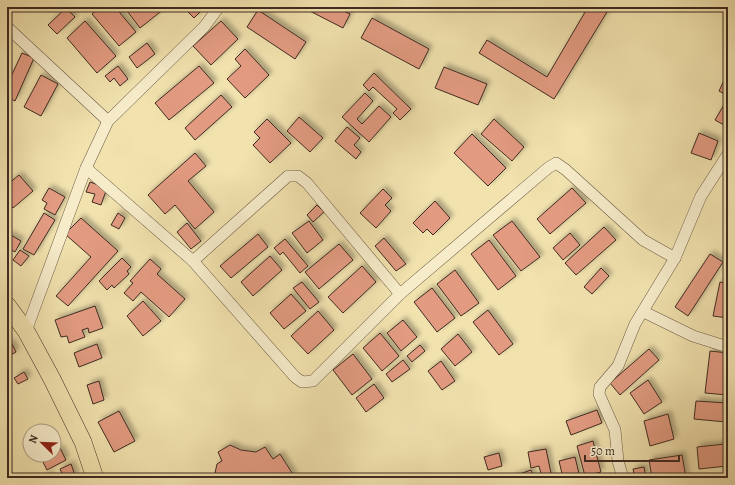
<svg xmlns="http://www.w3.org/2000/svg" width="735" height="485" font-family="Alegreya,serif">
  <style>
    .building { fill: #e29b81; stroke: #3f2a21; filter: url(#shadow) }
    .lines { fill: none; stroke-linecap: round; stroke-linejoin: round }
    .minor-casing { stroke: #6c5844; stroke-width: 12 }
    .primary-casing { stroke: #3f2a21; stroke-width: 18 }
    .minor { stroke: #f6ecca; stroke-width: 11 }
    .primary { stroke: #f1e2ae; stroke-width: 17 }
  </style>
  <defs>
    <filter id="shadow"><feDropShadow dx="3.5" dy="-3.5" stdDeviation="2" flood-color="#0004"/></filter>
  </defs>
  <rect width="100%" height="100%" fill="#f1e2ae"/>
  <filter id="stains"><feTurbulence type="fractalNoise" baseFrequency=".005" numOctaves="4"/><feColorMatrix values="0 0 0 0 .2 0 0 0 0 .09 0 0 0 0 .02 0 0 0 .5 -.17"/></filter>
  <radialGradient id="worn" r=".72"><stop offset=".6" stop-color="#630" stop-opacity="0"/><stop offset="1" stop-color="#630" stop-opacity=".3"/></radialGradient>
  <g class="building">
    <path d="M100,7h15l21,25 -17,14 -27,-32z"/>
    <path d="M124,7h38l2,2 -24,19z"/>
    <path d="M187,7h18l-11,11 -9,-9z"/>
    <path d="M302,7h33l15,7 -7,14z"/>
    <path d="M588,7h22l-56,92 -75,-46 8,-13 60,37z"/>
    <path d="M66,8l9,9 -18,17 -9,-9z"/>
    <path d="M258,10l48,32 -11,17 -48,-32z"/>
    <path d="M372,18l57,31 -10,20 -58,-31z"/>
    <path d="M85,21l31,35 -19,17 -30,-35z"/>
    <path d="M221,21l17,18 -27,26 -18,-19z"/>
    <path d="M147,43l8,11 -18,14 -8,-11z"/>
    <path d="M245,49l24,26 -24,23 -18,-19 14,-13 -6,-7z"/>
    <path d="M22,53l12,5 -19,43 -8,-4v-12z"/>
    <path d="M118,66l10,13 -8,7 -6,-8 -4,4 -5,-6z"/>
    <path d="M199,66l15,17 -45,37 -14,-17z"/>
    <path d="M444,67l43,17 -9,21 -43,-17z"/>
    <path d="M728,72v24l-9,-5z"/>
    <path d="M374,73l37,36 -11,11 -7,-7 4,-4 -24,-22 -4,4 -6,-6z"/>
    <path d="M41,75l17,9 -17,32 -17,-9z"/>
    <path d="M365,93l8,8 -16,18 5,5 17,-18 12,11 -22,25 -27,-25z"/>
    <path d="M221,95l11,12 -37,33 -10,-12z"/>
    <path d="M725,103l3,2v12l-4,8 -9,-5z"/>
    <path d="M299,117l24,21 -13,14 -23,-21z"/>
    <path d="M267,119l24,24 -21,20 -17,-18 7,-7 -6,-6z"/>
    <path d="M494,119l30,28 -12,14 -31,-27z"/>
    <path d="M347,127l13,11 -6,7 7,7 -5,7 -21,-18z"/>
    <path d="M699,133l19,8 -7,19 -20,-7z"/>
    <path d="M472,134l34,34 -18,18 -34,-33z"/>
    <path d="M195,153l11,13 -18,15 26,31 -19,17 -20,-24 -10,9 -17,-19z"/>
    <path d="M19,175l14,16 -20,17 -6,-7v-16z"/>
    <path d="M90,182l17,6 -6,17 -9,-3 3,-8 -9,-2z"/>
    <path d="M49,188l16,9 -10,18 -11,-6 3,-6 -5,-3z"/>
    <path d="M572,188l14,15 -36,31 -13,-15z"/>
    <path d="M383,189l9,9 -7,7 6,6 -15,17 -16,-15z"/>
    <path d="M435,201l15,17 -17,17 -6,-6 -4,4 -10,-10z"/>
    <path d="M317,205l7,7 -11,10 -6,-7z"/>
    <path d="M44,213l11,7 -21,35 -11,-6z"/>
    <path d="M118,213l7,5 -6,11 -8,-4z"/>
    <path d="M81,218l37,33 -50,55 -12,-10 35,-39 -26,-23z"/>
    <path d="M309,221l14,19 -16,13 -15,-20z"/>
    <path d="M512,221l28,36 -19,14 -28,-36z"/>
    <path d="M187,223l14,18 -10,8 -14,-17z"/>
    <path d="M604,227l12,13 -40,35 -11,-12z"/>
    <path d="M570,233l10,12 -17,15 -10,-12z"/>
    <path d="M9,234l12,7 -6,11 -7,-4 -1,2v-13z"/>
    <path d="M258,234l10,13 -37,31 -11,-12z"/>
    <path d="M384,238l22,26 -10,7 -21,-25z"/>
    <path d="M285,239l23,27 -8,7 -17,-21 -3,3 -6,-7z"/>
    <path d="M489,240l27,36 -18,14 -27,-36z"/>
    <path d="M339,244l14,16 -34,29 -14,-17z"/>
    <path d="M20,250l9,6 -8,10 -8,-6z"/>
    <path d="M710,254l13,8 -35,54 -13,-9z"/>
    <path d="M270,256l12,14 -29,26 -12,-14z"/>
    <path d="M122,258l9,9 -4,4 2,3 -15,14 -2,-3 -5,5 -8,-9z"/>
    <path d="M150,259l11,10 -4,5 28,25 -16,18 -28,-25 -8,9 -9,-8 9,-10 -3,-2z"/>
    <path d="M362,266l14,16 -33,31 -15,-16z"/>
    <path d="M601,268l8,8 -17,18 -8,-7z"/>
    <path d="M455,270l24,33 -18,13 -24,-32z"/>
    <path d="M302,282l17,20 -9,7 -17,-21z"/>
    <path d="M720,282l8,2v34l-15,-2z"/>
    <path d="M432,288l23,30 -18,14 -23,-30z"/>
    <path d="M291,294l15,17 -22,18 -14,-16z"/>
    <path d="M143,301l18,20 -18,15 -16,-20z"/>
    <path d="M95,306l8,22 -14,5 -1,-5 -6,2 3,7 -16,6 -2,-7 -6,1 -6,-17z"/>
    <path d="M488,310l25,34 -14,11 -26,-33z"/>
    <path d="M318,311l16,19 -26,24 -17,-18z"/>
    <path d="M403,320l14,17 -16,14 -14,-18z"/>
    <path d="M380,333l19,23 -17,15 -19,-23z"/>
    <path d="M458,334l14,18 -17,14 -14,-17z"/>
    <path d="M11,342l5,10 -9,5v-12z"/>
    <path d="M97,344l5,14 -23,9 -5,-14z"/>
    <path d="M420,345l5,6 -13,11 -5,-6z"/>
    <path d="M649,349l10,11 -39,35 -10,-12z"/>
    <path d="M710,351l18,2v31l-1,11 -22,-2z"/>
    <path d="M353,354l19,25 -20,16 -19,-25z"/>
    <path d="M403,360l7,9 -18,13 -6,-8z"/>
    <path d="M441,361l14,20 -13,9 -14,-19z"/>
    <path d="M24,372l4,7 -10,5 -4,-6z"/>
    <path d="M648,380l14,22 -18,12 -14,-21z"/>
    <path d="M99,381l5,19 -11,4 -6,-19z"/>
    <path d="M374,384l10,14 -18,14 -10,-14z"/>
    <path d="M696,401l31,2 -1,19 -32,-3z"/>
    <path d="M597,410l5,13 -31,12 -5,-14z"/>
    <path d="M119,411l16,30 -21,11 -16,-30z"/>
    <path d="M668,414l6,25 -24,7 -6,-25z"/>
    <path d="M593,441l8,31 -16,4 -8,-30z"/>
    <path d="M725,444l2,22 -28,3 -2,-22z"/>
    <path d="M230,445l11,5 15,2 9,-5 8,12 7,-5 14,22 -4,2h-73l-2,-5 2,-9 5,-3 -4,-9z"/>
    <path d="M60,448l6,12 -19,10 -4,-8 9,-5v-2h2v-4z"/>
    <path d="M546,449l6,29h-10l-3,-12 -8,2 -3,-16z"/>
    <path d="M499,453l3,13 -14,4 -4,-13z"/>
    <path d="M682,455l4,23h-13l-1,-3 -7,1 1,2h-14l-3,-18z"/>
    <path d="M575,457l5,21h-17l-4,-17z"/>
    <path d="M71,464l5,14h-12l-4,-9z"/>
    <path d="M644,467l2,11h-11l-2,-9z"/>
    <path d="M531,470l3,8h-26z"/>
    <path d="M49,474l2,4h-10z"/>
  </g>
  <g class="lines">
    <defs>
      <g id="minor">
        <path d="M7,27l101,94"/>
        <path d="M86,168l107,93 102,116 7,5 11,-1 87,-87 148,-126 8,-5 10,7 77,70 32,18"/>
        <path d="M193,261l95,-85h10l9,7 93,111"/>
        <path d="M644,312l49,24 35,11"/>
        <path d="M26,331l60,-163 22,-47 96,-94 15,-20"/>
        <path d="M623,478l-5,-17 -3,-31 -16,-36 1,-7 18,-21 17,-42 40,-66 26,-62 27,-42"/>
      </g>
      <path id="primary" d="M7,305l19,26 26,48 31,63 12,36"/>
    </defs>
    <use href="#minor" class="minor-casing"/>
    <use href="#primary" class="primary-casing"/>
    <use href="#minor" class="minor"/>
    <use href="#primary" class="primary"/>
  </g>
  <rect width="735" height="485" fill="none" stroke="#f1e2ae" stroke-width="24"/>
  <rect x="8" y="8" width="719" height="469" fill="none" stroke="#3f2a21" stroke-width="2"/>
  <rect x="12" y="12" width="711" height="461" fill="none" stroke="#3f2a21"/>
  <g transform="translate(42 443) rotate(293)"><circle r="19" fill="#f6ecca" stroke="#ad9e86"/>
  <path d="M0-3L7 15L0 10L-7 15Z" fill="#8f2418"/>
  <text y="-6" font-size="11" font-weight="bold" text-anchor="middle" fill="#3f2a21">N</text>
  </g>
  <path d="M585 455v6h94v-6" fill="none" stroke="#3f2a21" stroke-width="2"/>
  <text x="591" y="455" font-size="12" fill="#3f2a21" stroke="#f6ecca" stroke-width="3" paint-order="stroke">50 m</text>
  <rect width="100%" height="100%" filter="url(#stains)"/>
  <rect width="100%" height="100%" fill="url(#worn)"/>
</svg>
